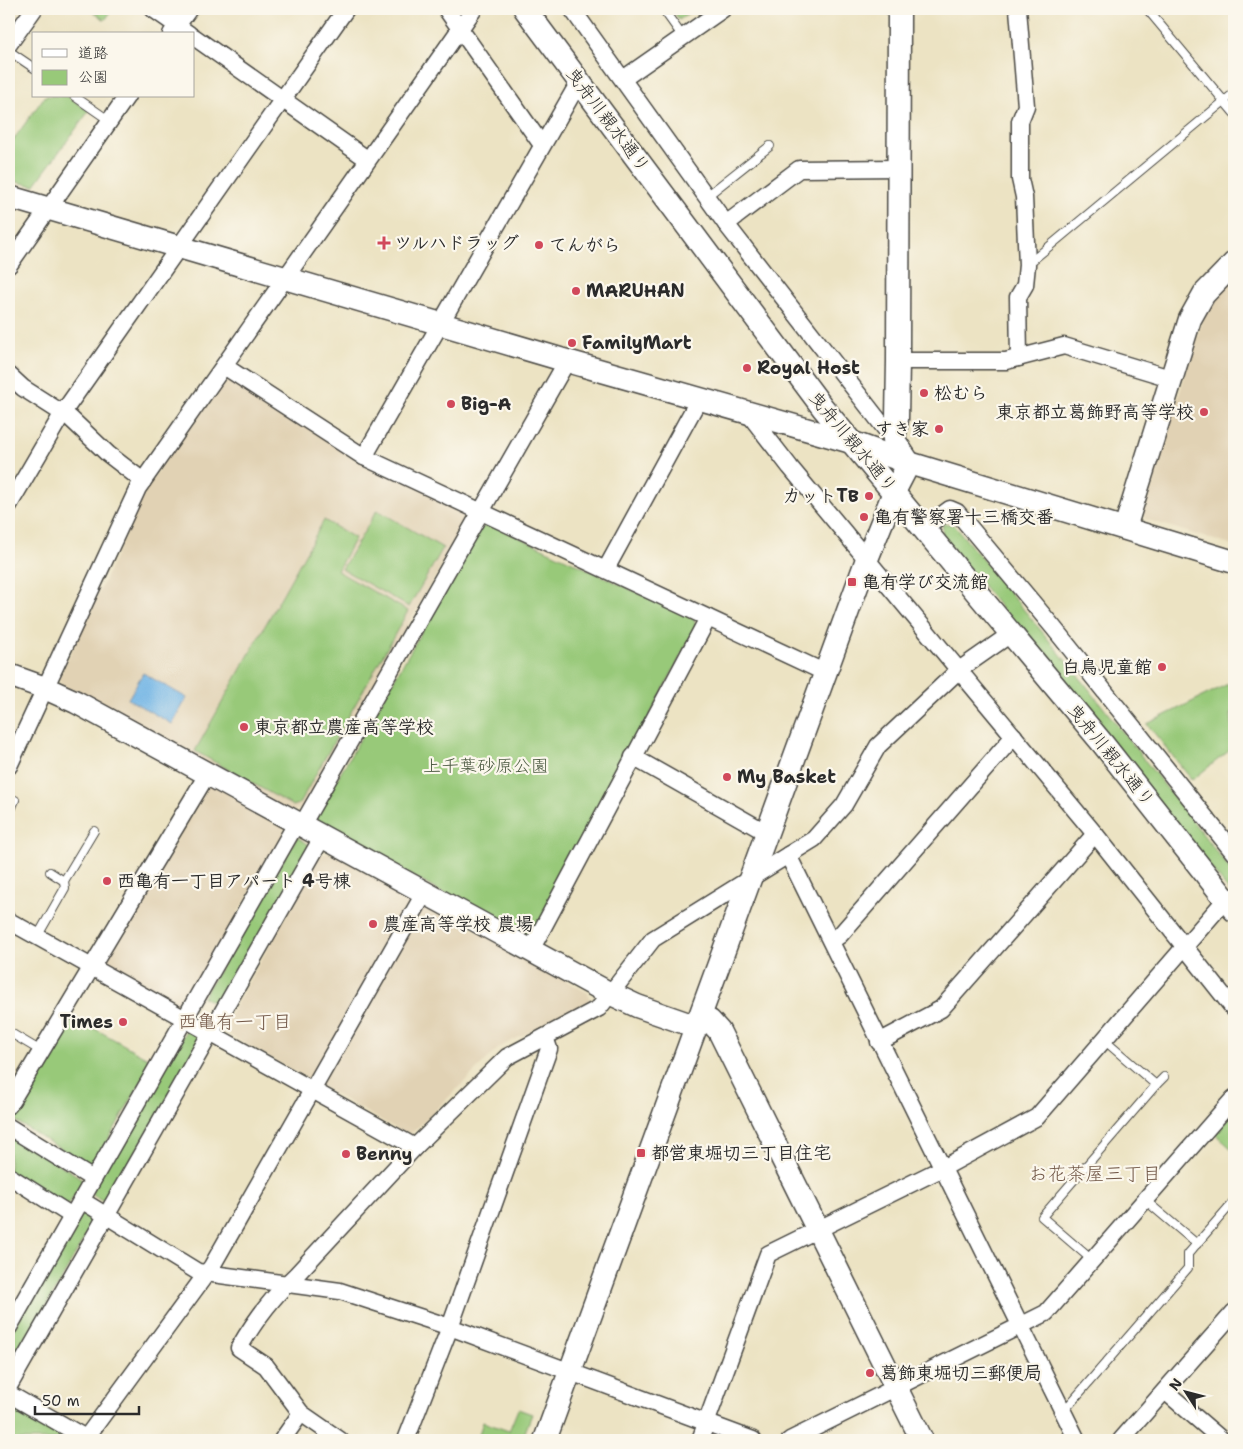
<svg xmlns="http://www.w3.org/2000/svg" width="1243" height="1449" font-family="'Shantell Sans','Klee One',sans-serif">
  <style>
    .built { fill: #e1d2b4 }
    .green { fill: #98c979; stroke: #627a52 }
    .water { fill: #70b4e5; stroke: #4e7088 }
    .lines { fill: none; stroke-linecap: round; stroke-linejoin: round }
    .lane-casing { stroke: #484742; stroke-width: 10 }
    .street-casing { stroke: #484742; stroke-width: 19 }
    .secondary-casing { stroke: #484742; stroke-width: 25 }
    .lane { stroke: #fff; stroke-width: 8 }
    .street { stroke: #fff; stroke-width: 16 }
    .secondary { stroke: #fff; stroke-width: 22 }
    .poi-dot { fill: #d1495b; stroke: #fbf7ec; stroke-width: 2 }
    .labels { text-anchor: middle; stroke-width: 4.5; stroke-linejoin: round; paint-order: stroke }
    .street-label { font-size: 18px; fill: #2b2b2b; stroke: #fbf7ec }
    .poi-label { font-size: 18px; font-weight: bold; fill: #2b2b2b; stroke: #fbf7ec; text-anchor: start }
    .park-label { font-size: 18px; fill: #4c5a42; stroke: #fbf7ec }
    .neighbourhood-label { font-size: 19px; fill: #725848; stroke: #fbf7ec }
  </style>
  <rect width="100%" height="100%" fill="#fbf7ec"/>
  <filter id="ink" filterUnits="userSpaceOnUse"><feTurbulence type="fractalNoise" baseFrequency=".02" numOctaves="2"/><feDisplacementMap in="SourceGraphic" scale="10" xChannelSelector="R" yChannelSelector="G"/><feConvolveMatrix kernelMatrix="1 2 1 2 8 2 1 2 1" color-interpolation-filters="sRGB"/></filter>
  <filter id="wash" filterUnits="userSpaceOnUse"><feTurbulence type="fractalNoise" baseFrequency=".0096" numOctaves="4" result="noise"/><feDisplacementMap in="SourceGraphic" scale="20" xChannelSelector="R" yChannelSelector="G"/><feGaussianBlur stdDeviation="1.12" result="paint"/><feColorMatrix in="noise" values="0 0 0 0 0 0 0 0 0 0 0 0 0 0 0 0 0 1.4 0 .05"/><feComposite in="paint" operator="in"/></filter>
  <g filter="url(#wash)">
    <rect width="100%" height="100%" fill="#ece3c3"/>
    <g class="built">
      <path d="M1234,277v269l-89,-27 -2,-8 62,-199 7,-13z"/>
      <path d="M232,380l235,132 1,8 -165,288 -10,3 -10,15 1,7 -99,172 -9,2 -67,-40 -2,-10 111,-187 -157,-86 -2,-6 90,-194 73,-103z"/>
      <path d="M334,851l254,142 2,8 -90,46 -88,86h-8l-174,-98 -5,-11 96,-169z"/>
    </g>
    <g class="green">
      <path d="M88,9h25l-8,11z"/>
      <path d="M672,9h23l-16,11z"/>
      <path d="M45,96h22l22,15 -55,75 -25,-6v-38l2,1z"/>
      <path d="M377,510l66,38 -34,59 -67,-38z"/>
      <path d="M324,520l31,18 -18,33 71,40 -109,193 -6,2 -98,-55z"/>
      <path d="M943,523l11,2 131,159 149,190v23l-292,-362z"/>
      <path d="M491,524l203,95 2,8 -161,308 -11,3 -206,-114 -2,-8 165,-288z"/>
      <path d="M1234,681v32l-3,1 3,33 -42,33 -45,-56z"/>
      <path d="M297,837l11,7 2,4 -89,159 -18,-10z"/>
      <path d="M72,1016l81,45 -58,102 -7,3 -71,-44 -3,-9z"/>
      <path d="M187,1029l12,7 2,6 -95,160 -12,-6 -3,-5z"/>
      <path d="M1234,1111v40l-19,-17z"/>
      <path d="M9,1133l72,45 1,5 -13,21 -7,1 -53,-34z"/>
      <path d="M83,1214l11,7 -85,152v-36l70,-121z"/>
      <path d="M9,1404l62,36h-62z"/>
      <path d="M518,1409l14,5 -10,26h-45l6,-18 26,9z"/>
    </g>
    <path class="water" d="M143,673l44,25 -15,26 -44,-25z"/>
  </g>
  <g filter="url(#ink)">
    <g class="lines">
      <defs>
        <g id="lane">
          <path d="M663,9l20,28"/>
          <path d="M1147,9l87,104"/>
          <path d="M9,51l25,17"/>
          <path d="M74,96l36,25"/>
          <path d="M707,196l63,-50"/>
          <path d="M1028,264l206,-171"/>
          <path d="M9,814l6,-14"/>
          <path d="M50,872l14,9"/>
          <path d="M37,937l28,-49 -1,-7 30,-50"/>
          <path d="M9,1032l32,19"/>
          <path d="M1156,1085l8,-8"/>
          <path d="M1145,1200l52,44"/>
          <path d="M1092,1260l-50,-43 114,-132 -52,-45"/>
          <path d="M1063,1412l125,-144v-14l46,-53"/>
        </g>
        <g id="street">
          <path d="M153,9l36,25"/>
          <path d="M446,9l96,136"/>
          <path d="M572,9l154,215 168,216"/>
          <path d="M1018,9l8,97 -6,15v58l4,18 3,68 -2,20 -7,12 1,61"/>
          <path d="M171,34l18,-25"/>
          <path d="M194,37l173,122"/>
          <path d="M9,44l25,-35"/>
          <path d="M623,79l100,-70"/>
          <path d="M726,224l73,-55 99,-1"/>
          <path d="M9,265l118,-169"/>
          <path d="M898,361h108l58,-15 106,32"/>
          <path d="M224,366l140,91 462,216"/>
          <path d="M9,375l14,13 47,30 38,36 35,27"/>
          <path d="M749,414l41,53 305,367 139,175"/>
          <path d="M364,457l215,-375"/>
          <path d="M9,505l55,-94 282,-402"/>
          <path d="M924,528l26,-19 7,3 96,115 181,226"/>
          <path d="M606,569l93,-170"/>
          <path d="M633,757l134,76"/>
          <path d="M9,766l129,-278 336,-479"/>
          <path d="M302,825l265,-464"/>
          <path d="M788,855l26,-16 30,-34 34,-59 81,-76 53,-37"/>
          <path d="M9,921l406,226"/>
          <path d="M831,941l9,-6 174,-199"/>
          <path d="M531,950l177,-332"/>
          <path d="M879,1042l62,-33 154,-175"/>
          <path d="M9,1105l199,-332"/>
          <path d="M9,1127l84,52"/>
          <path d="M9,1176l63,40"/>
          <path d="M81,1200l117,72 142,19 110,36 303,113"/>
          <path d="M9,1327l288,-505"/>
          <path d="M9,1386l314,-550"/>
          <path d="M1165,1391l57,49"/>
          <path d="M9,1394l80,46"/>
          <path d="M86,1438l126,-172 213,-374"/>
          <path d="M282,1440l19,-27"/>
          <path d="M340,1440l-39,-27 -35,-47 -27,-18c16,-28 33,-51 57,-73l119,-128 92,-90 92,-49 54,-69 135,-84 289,585"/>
          <path d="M406,1440l44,-113 99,-278 -4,-12"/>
          <path d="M700,1440l68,-186 175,-86 94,-51 189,-218"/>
          <path d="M790,1440l256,-127 188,-215"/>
          <path d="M1121,1440l113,-128"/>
        </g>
        <g id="secondary">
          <path d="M525,9l298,399 280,336 131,166"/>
          <path d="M9,197l558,164 284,81 58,21 325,99"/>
          <path d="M1125,528l65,-209 14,-25 30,-31"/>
          <path d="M9,675l36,13 31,14 529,289 32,15 60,21"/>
          <path d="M701,1016l9,5 9,10 203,409"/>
          <path d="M545,1440l322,-881 27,-67 15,-29 -15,-23 3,-21 1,-58 1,-352"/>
        </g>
      </defs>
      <use href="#lane" class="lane-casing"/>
      <use href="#street" class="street-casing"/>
      <use href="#secondary" class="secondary-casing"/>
      <use href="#lane" class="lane"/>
      <use href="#street" class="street"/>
      <use href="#secondary" class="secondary"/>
    </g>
  </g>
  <g class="poi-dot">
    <path d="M381.5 235.5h5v5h5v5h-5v5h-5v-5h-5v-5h5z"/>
    <circle cx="539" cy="245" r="5"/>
    <circle cx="576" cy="291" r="5"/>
    <circle cx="572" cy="343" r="5"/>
    <circle cx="747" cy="368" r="5"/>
    <circle cx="924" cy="393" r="5"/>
    <circle cx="451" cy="404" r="5"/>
    <circle cx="1204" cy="412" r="5"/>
    <circle cx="939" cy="429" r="5"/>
    <circle cx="869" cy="496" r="5"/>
    <circle cx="864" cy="517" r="5"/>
    <rect x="847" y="577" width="10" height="10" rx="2.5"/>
    <circle cx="1162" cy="667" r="5"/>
    <circle cx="244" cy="727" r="5"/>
    <circle cx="727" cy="777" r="5"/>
    <circle cx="107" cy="881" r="5"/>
    <circle cx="373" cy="924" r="5"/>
    <circle cx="123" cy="1022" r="5"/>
    <rect x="636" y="1148" width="10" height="10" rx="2.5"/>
    <circle cx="346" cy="1154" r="5"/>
    <circle cx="870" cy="1373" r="5"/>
  </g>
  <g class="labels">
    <g class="street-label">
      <text transform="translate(608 120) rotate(53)" y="6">曳舟川親水通り</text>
      <text transform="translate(853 442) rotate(50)" y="6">曳舟川親水通り</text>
      <text transform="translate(1111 755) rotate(51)" y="6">曳舟川親水通り</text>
    </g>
    <g class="poi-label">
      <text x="394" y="249">ツルハドラッグ</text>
      <text x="549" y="251">てんがら</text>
      <text x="586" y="297">MARUHAN</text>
      <text x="582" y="349">FamilyMart</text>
      <text x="757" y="374">Royal Host</text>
      <text x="934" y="399">松むら</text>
      <text x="461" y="410">Big-A</text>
      <text x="1194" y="418" text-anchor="end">東京都立葛飾野高等学校</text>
      <text x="929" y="435" text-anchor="end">すき家</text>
      <text x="859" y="502" text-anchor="end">カットTB</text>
      <text x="874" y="523">亀有警察署十三橋交番</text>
      <text x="862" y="588">亀有学び交流館</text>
      <text x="1152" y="673" text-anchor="end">白鳥児童館</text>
      <text x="254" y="733">東京都立農産高等学校</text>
      <text x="737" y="783">My Basket</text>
      <text x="117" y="887">西亀有一丁目アパート 4号棟</text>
      <text x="383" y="930">農産高等学校 農場</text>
      <text x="113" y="1028" text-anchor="end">Times</text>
      <text x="651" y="1159">都営東堀切三丁目住宅</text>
      <text x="356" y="1160">Benny</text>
      <text x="880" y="1379">葛飾東堀切三郵便局</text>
    </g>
    <g class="park-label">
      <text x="486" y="772">上千葉砂原公園</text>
    </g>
    <g class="neighbourhood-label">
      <text x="235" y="1028">西亀有一丁目</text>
      <text x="1095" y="1180">お花茶屋三丁目</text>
    </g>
  </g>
  <rect width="1243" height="1449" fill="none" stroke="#fbf7ec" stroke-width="30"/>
  <rect x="32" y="32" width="162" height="65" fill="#fbf7ec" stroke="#a8a59f"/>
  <rect x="42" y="49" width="25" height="8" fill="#ffffff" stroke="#a8a59f"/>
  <text x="78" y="58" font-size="15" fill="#2b2b2b">道路</text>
  <rect x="42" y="70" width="25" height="15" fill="#98c979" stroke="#a8a59f"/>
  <text x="78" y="82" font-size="15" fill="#2b2b2b">公園</text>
  <g transform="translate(1186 1392) rotate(306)" stroke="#fbf7ec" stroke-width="4" paint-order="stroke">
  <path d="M0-4L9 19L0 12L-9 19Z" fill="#2b2b2b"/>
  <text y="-8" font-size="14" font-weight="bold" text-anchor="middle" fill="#2b2b2b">N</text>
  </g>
  <path d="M35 1406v8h104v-8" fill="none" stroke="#2b2b2b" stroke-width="2.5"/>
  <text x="42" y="1406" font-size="15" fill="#2b2b2b" stroke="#fbf7ec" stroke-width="4" paint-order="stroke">50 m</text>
</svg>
